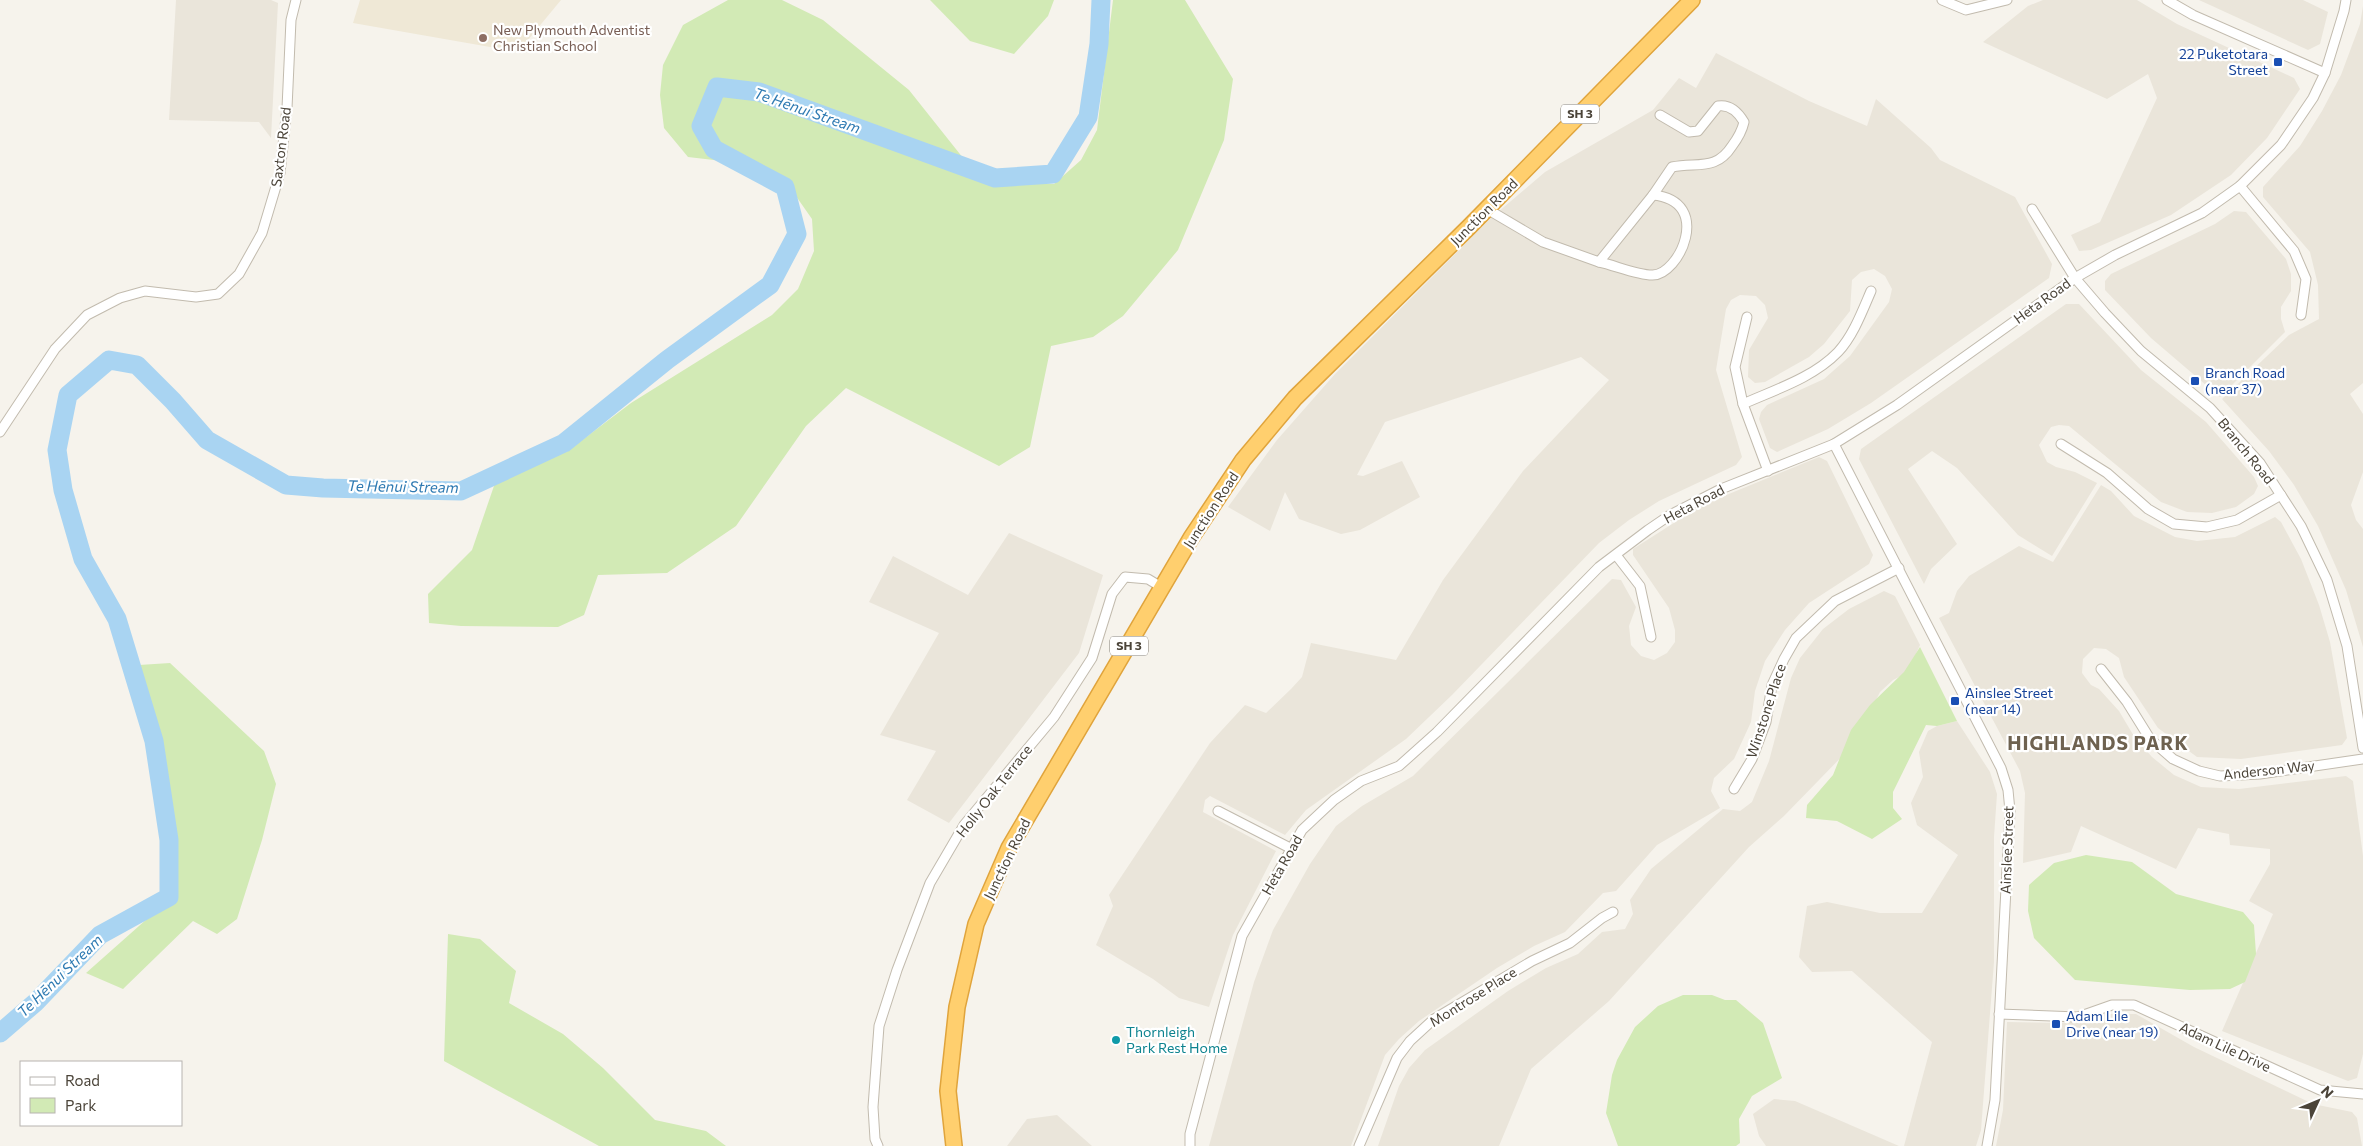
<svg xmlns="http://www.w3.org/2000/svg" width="2363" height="1146" font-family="Commissioner,sans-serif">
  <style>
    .residential { fill: #eae5da }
    .education { fill: #efe8d6 }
    .green { fill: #d2eab5 }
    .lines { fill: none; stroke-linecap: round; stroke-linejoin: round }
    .river { stroke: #a9d4f2; stroke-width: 19 }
    .street-casing { stroke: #c2bbae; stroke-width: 11 }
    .highway-casing { stroke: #e0a43c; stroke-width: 18 }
    .street { stroke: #fff; stroke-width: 9 }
    .highway { stroke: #ffcf6e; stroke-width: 15 }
    .education-dot { fill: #8d6e63; stroke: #fff; stroke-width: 2 }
    .transit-dot { fill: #1a4fb4; stroke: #fff; stroke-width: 2 }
    .culture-dot { fill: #0f9aa8; stroke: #fff; stroke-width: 2 }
    .labels { text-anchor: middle; stroke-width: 4.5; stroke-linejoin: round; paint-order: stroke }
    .shield { fill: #fff; stroke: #817c74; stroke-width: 1 }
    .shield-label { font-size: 12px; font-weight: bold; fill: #4b4439 }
    .education-label { font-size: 14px; fill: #785e54; stroke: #fff; text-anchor: start }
    .transit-label { font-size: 14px; fill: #164399; stroke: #fff; text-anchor: start }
    .street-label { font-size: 14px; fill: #4b4439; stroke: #fff }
    .culture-label { font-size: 14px; fill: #0d838f; stroke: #fff; text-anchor: start }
    .water-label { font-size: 15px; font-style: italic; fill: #2e7ab2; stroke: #fff }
    .district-label { font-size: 19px; font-weight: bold; letter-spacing: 1px; fill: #6e6250; stroke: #fff }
  </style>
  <rect width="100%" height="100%" fill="#f6f3ec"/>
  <g class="residential">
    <path d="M176,0h95l7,3 -7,135 -12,-16 -90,-2z"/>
    <path d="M2043,0h94l40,24 117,54 6,11 -33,49 -36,37 -60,40 -80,35 -12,1 -8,-16 29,-13 57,-124 -9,-24 -41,25 -124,-57 45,-36z"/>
    <path d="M2199,0h104l25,12 -8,32 -12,6z"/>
    <path d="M2363,6v377l-13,11 13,20v58l-12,33 5,15 7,9v118l-17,-57 -28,-64 -24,-41 -25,-34 -47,-52 67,-64 30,-16 -1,-34 -8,-33 -47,-55v-10l37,-41 22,-35 19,-36 19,-51z"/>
    <path d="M1716,53l93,48 58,25 9,-27 55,49 9,12 75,37 37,67 -3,14 -178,125 -43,26 -51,23 -7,-4 -11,-29 2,-7 6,-7 57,-26 26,-23 39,-54 3,-13 -7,-13 -11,-7 -13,3 -9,8 -2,31 -26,33 -15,13 -44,25 -10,1 -7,-6 1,-27 19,-32 -3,-13 -9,-9 -16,-1 -9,5 -5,9 -10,61 26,87 -6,8 -77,36 -30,19 -30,23 -147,152 -46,44 -100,71 -21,25 -75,-39 -5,4 -2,12 73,39 -43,84 -24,72 -30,-9 -26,-19 -57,-34 17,-39 -4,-11 101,-152 35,-38 21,8 25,-24 11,-12 9,-34 85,17 47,-80 80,-109 86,-91 -28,-23 -196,65 -28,53 6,1 39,-15 18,36 -60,33 -19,4 -42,-15 -14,-27 -15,39 -42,-24 49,-67 58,-66 156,-156 54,-46 108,-62 26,-32 17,10z"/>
    <path d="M2234,211l12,1 40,47 5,15v17l-10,16v12l4,13 -65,65 -69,-59 -46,-48v-9l6,-7 104,-50z"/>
    <path d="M2066,304h13l62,66 65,52 48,55 4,9 -4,8 -18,13 -24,6 -25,-1 -26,-10 -92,-76 -10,-1 -8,2 -12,18 8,17 9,5 19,5 22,11 -45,73 -34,-21 -61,-67 -25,-17 -24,18 49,75 -26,25 -7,15 -65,-125 2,-10z"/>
    <path d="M1819,457l8,4 46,94 -4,9 -60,39 -24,27 -20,31 -10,30 -4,31 -17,37 -20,19 -3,13 9,17 -63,37 -41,46 -13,2 -38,39 -31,14 -37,22 -78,53 -20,18 -14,16 -34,91h-142l45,-164 19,-52 37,-66 26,-38 26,-20 51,-30 199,-197 9,1 15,27 -7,19 2,19 10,11 13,4 13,-7 8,-11v-12l-6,-22 -36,-53v-6l69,-44z"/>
    <path d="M2101,485l10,6 23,25 41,21 22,4 38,-4 40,-20 6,5 20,37 18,46 11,37 17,96 -5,7 -101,14 -44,-2 -39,-29 -34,-51 -5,-19 -13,-9 -12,-1 -11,11 -1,14 9,12 8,4 20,22 16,27 17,19 22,18 27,12 38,2 107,-13 7,5 10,75v198l-6,24 -9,3 -126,-50 51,-117 -24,-13 21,-37v-15l-40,-4 -1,-11 -31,-6 -22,41 -95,-43 -10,26 -48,11 2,-70 -5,-22 -81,-153 10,-5 8,-22 12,-15 50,-30 34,16z"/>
    <path d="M1009,533l94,42 -24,78 -130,170 -42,-23 29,-49 -56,-16 59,-102 -70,-31 24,-46 75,39z"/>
    <path d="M1884,591l11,5 25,49 -13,28 -14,7 -13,12 -25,51 -71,73 -35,31 -140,154 -78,68 -32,77h-121l21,-60 10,-18 16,-18 83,-59 38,-23 32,-14 24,-22 23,-3 8,-15 -3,-14 21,-31 72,-60 17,2 12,-9 17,-41 22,-83 9,-20 23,-29 26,-20z"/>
    <path d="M1957,721l33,51 7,22 -3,43v125l-13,168 -5,16h-72l28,-104 -80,-71 -40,1 -13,-15 8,-51 20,-4 53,11h42l36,-58 -41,-30 -6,-22 12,-26 -4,-25 9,-21 9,-5z"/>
    <path d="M2104,1014h32l58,33 119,57 39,8 5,6 5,28h-366l7,-36 4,-88 54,1z"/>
    <path d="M1774,1099l21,2 104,45h-133l-7,-10 -6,-22z"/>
    <path d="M1057,1115l35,31h-85l20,-27z"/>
  </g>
  <path class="education" d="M360,0h201l-43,52 -165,-29z"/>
  <g class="green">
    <path d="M728,0h54l41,20 86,70 62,78 45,14 38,2 27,-24 16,-30 16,-130h72l48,79 -9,61 -46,110 -55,66 -30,21 -42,9 -21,101 -31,19 -153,-78 -40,38 -70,100 -69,47 -69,2 -14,40 -26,12 -97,-1 -32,-3 -1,-29 44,-44 23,-67 78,-36 58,-44 141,-88 26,-26 16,-38 -2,-32 -21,-30 -43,-25 -60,-7 -24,-29 -4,-33 3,-30 20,-40z"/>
    <path d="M930,0h124l-6,16 -34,38 -44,-13z"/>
    <path d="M1920,647l37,74 -20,5 -11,-1 -33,67v16l9,11 -30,20 -35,-18 -31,-3 1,-13 26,-30 18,-45 19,-25 34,-33z"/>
    <path d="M170,663l94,88 12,33 -14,56 -25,79 -20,15 -24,-13 -70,68 -37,-16 62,-55 22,-47 6,-21 -37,-185z"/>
    <path d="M2086,855l46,7 44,32 67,18 11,13 2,29 -11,28 -15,7 -40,1 -115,-10 -41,-42 -6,-27 1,-26 25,-22z"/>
    <path d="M448,934l32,5 36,32 -7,32 54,31 40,34 52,52 51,11 20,15h-127l-155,-85z"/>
    <path d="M1683,995h29l13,5h11l27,23 19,55 -30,18 -13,23 1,24 -4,3h-118l-12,-33 6,-38 5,-15 18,-33 23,-21z"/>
  </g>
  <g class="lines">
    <path class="river" d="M0,1033l36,-31 64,-67 69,-38v-57l-15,-99 -37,-122 -34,-60 -20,-69 -6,-40 11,-55 41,-35 28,5 36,36 34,39 79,45 37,3 138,3 103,-48 103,-83 103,-75 27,-51 -12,-47 -71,-38 -13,-23 16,-39 42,5 236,86 58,-4 35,-57 11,-73 2,-44"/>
    <defs>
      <g id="street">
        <path d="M1942,0l24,10 41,-10"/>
        <path d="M2167,0l26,15 132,58"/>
        <path d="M2240,186l54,65 12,28 -5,36"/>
        <path d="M1487,209l56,33 56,20 54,-67 19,-28c26,-5 44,4 60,-21 6,-8 10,-15 12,-24 -6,-10 -14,-18 -26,-16l-20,25 -9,1 -29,-17"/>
        <path d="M2032,209l43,69 30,35 36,38 69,57 50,55 41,63 26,54 20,66 16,102"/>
        <path d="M1599,262c15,3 38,13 53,13 27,1 62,-74 1,-80"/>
        <path d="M1747,317l-12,50 8,37 25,67"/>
        <path d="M1743,404c31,-14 70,-26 95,-52 15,-16 24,-40 33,-61"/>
        <path d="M0,432l55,-83 32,-34 33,-17 25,-7 51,6 22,-3 21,-20 23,-41 18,-60 7,-65 4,-88 5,-20"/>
        <path d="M1834,444l167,324 7,22 2,21 -15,289 -8,46"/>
        <path d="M2061,444l46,29 41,36 26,15 33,3 30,-7 44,-25"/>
        <path d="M1616,555l24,31 11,51"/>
        <path d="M2101,669l26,33 23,37 23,20 26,12 21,5 40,-2 103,-15"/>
        <path d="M1734,789l18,-30 14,-37 6,-37 12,-26 12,-21 39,-37 64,-33"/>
        <path d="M1218,811l74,38"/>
        <path d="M1999,1014l79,3 34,-12h22l186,85 43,4"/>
        <path d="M878,1146l-3,-7 -2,-32 6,-81 18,-56 33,-87 34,-58 90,-108 38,-59 20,-64 13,-17 23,2 15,9"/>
        <path d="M1190,1146v-12l52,-198 60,-106 32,-30 27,-19 38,-15 38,-34 162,-165 49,-37 22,-15 51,-26 113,-45 63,-39 178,-127 40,-23 87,-42 38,-27 41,-41 32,-47 12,-25 19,-62 2,-11"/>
        <path d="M1359,1146l38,-88 13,-17 24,-22 98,-58 38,-18 32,-25 11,-6"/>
      </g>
      <path id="highway" d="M954,1146l-6,-55 9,-84 19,-83 33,-76 182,-310 52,-78 52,-62 174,-171 223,-227"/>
    </defs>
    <use href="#street" class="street-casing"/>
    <use href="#highway" class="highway-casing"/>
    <use href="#street" class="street"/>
    <use href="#highway" class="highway"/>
  </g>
  <circle class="education-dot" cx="483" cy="38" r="5"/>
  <g class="transit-dot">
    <rect x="2273" y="57" width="10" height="10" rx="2.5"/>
    <rect x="2190" y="376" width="10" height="10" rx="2.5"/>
    <rect x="1950" y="696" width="10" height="10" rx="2.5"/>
    <rect x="2051" y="1019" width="10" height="10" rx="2.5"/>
  </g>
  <circle class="culture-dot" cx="1116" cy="1040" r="5"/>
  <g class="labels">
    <g class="shield">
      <rect x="1561" y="104.5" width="38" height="19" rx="4"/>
      <rect x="1110" y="636.5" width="38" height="19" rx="4"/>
    </g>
    <g class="shield-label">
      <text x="1580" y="118">SH 3</text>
      <text x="1129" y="650">SH 3</text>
    </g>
    <g class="education-label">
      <text x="493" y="35">New Plymouth Adventist<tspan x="493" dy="16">Christian School</tspan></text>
    </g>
    <g class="transit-label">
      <text x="2268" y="59" text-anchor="end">22 Puketotara<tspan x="2268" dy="16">Street</tspan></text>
      <text x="2205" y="378">Branch Road<tspan x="2205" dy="16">(near 37)</tspan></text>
      <text x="1965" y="698">Ainslee Street<tspan x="1965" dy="16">(near 14)</tspan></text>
      <text x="2066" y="1021">Adam Lile<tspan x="2066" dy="16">Drive (near 19)</tspan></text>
    </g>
    <g class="street-label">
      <text transform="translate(281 147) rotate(-83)" y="5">Saxton Road</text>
      <text transform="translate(1484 212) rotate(-45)" y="5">Junction Road</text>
      <text transform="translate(2042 301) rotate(-36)" y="5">Heta Road</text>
      <text transform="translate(2246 451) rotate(51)" y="5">Branch Road</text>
      <text transform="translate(1694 504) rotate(-28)" y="5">Heta Road</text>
      <text transform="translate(1211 510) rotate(-57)" y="5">Junction Road</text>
      <text transform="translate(1766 711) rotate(-72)" y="5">Winstone Place</text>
      <text transform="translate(2269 770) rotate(-6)" y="5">Anderson Way</text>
      <text transform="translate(994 791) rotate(-52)" y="5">Holly Oak Terrace</text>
      <text transform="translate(2007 850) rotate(-88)" y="5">Ainslee Street</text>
      <text transform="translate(1007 859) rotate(-64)" y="5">Junction Road</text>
      <text transform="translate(1282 865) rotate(-60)" y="5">Heta Road</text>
      <text transform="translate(1473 997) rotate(-32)" y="5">Montrose Place</text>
      <text transform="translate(2225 1047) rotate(25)" y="5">Adam Lile Drive</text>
    </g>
    <g class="culture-label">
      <text x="1126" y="1037">Thornleigh<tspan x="1126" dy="16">Park Rest Home</tspan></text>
    </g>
    <g class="water-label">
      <text transform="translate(807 111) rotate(19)" y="5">Te Hēnui Stream</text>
      <text transform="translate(403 487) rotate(1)" y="5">Te Hēnui Stream</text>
      <text transform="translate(60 976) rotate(-44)" y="5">Te Hēnui Stream</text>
    </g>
    <g class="district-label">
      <text x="2098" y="750">HIGHLANDS PARK</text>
    </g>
  </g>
  <rect x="20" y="1061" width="162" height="65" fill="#ffffff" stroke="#b7b4b0"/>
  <rect x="30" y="1077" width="25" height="8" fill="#ffffff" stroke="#b7b4b0"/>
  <text x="65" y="1086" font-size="15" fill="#4b4439">Road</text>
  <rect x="30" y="1098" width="25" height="15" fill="#d2eab5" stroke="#b7b4b0"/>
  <text x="65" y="1111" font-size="15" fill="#4b4439">Park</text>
  <g transform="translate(2318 1101) rotate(46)" stroke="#ffffff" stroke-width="4" paint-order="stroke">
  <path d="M0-4L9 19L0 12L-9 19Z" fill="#4b4439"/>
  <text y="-8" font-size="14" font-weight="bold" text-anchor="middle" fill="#4b4439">N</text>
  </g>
</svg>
